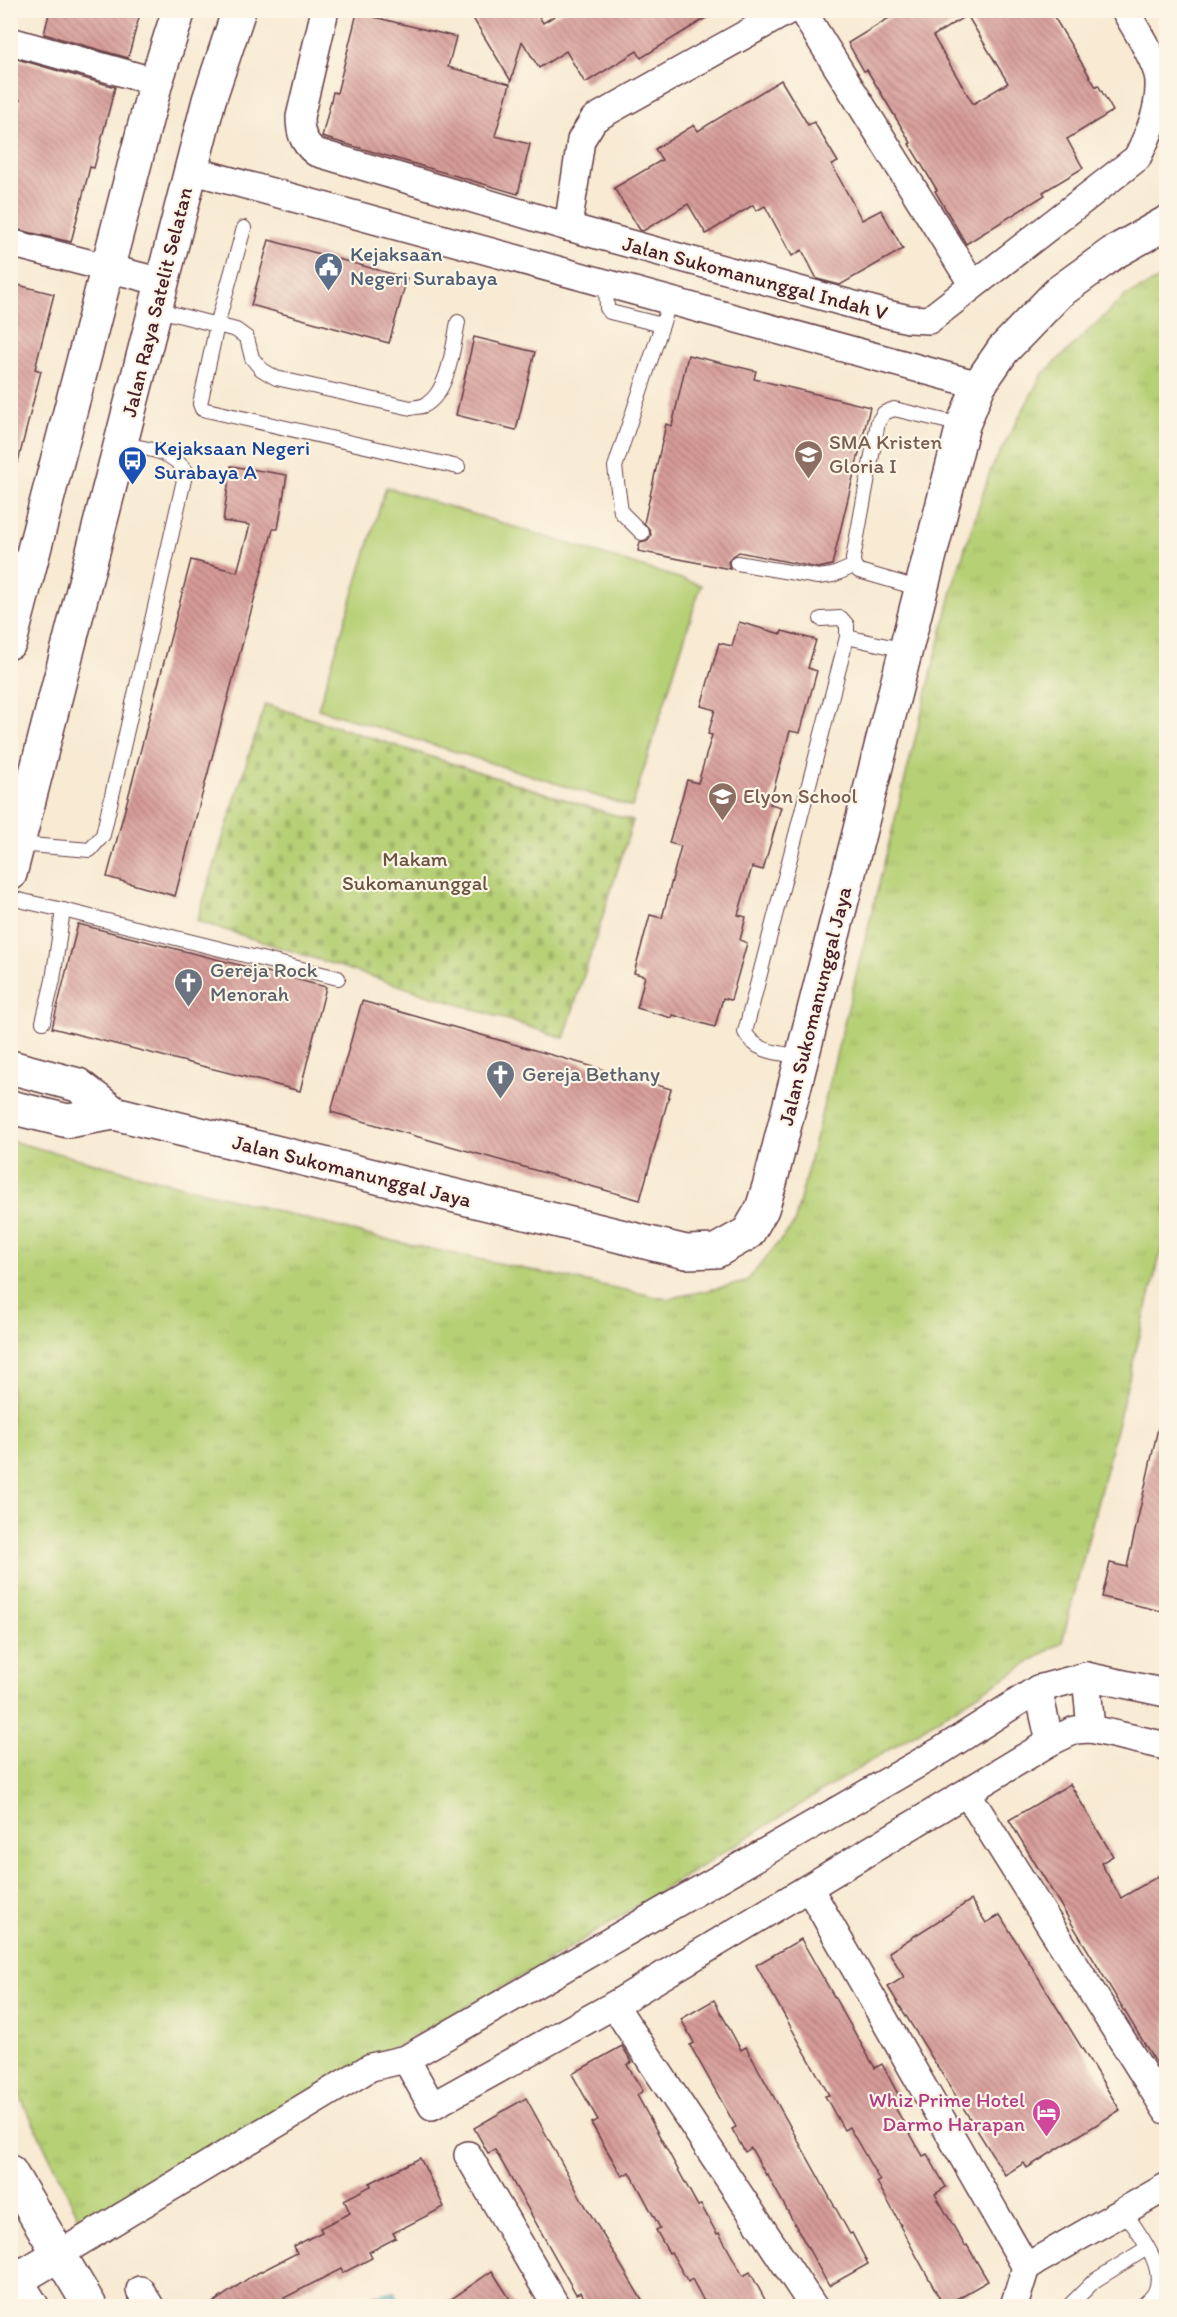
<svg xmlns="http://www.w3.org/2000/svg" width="1177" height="2317" font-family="Itim,sans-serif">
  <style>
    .grass { fill: url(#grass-tufts); stroke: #807850; stroke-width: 1.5 }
    .cemetery { fill: url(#cemetery-stones); stroke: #807850; stroke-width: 1.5 }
    .garden { fill: #b6d075; stroke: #807850; stroke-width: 1.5 }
    .water { fill: url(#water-ripples); stroke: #4c6c7a; stroke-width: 1.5 }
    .building { fill: url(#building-back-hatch); fill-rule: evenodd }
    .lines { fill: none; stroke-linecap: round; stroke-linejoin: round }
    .service-casing { stroke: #643d44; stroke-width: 16 }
    .minor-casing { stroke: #643d44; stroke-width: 30 }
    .tertiary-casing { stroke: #643d44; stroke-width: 36 }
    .secondary-casing { stroke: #643d44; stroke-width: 36 }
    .service { stroke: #fff; stroke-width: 14 }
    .minor { stroke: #fff; stroke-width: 27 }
    .tertiary { stroke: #fff; stroke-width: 33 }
    .secondary { stroke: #fff; stroke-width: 33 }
    .labels { text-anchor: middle; stroke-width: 4.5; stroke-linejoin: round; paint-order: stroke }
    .service-label { font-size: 21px; fill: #4e5e75; stroke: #fcf5e5; text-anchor: start }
    .street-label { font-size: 21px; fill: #4a1f2b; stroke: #fcf5e5 }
    .education-label { font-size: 21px; fill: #785e54; stroke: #fcf5e5; text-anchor: start }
    .transit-label { font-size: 21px; fill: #164399; stroke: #fcf5e5; text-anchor: start }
    .park-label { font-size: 21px; fill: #6a5441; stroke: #fcf5e5 }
    .worship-label { font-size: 21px; fill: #5b616d; stroke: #fcf5e5; text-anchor: start }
    .hotel-label { font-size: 21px; fill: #b23c85; stroke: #fcf5e5; text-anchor: end }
  </style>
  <defs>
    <pattern id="grass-tufts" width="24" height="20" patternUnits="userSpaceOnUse" patternTransform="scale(1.5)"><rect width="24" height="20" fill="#b6d075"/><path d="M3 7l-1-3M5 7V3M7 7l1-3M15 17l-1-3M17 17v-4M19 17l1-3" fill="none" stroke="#9eb265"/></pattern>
    <pattern id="cemetery-stones" width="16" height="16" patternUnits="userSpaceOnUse" patternTransform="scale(1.5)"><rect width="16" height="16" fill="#b6d075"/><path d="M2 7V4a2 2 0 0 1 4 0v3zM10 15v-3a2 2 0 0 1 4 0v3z" fill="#9eb265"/></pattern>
    <pattern id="water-ripples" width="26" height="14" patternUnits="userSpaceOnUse" patternTransform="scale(1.5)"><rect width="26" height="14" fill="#4ebaca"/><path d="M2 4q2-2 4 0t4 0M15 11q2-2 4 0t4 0" fill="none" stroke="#4397a4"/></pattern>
    <pattern id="building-back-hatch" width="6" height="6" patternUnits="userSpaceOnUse" patternTransform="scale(1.5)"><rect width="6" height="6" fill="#d69b98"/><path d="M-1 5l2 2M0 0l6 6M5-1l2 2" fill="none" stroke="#b07e7c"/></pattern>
  </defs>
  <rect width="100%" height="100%" fill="#fcf5e5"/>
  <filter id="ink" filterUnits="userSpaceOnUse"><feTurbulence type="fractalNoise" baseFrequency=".0167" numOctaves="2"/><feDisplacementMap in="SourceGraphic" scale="12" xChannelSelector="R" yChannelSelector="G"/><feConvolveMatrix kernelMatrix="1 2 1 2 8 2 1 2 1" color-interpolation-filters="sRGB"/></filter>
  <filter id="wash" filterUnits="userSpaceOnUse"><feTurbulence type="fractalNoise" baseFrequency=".008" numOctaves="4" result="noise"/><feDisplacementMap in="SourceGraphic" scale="24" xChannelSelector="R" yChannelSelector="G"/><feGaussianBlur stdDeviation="1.35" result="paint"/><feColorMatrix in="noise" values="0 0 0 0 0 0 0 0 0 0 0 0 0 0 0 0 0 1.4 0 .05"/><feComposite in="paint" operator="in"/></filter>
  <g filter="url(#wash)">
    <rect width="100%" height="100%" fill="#f8ead3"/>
    <path class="grass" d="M1166,276v956l-104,410 -507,315 -473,267 -71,-147v-936l368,97 288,61 79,-17 48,-58 161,-645 36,-110 51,-94 83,-79z"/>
    <path class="cemetery" d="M265,704l368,117 -69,217 -367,-117z"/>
    <path class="garden" d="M386,487l315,98 -69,222 -314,-98z"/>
    <path class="water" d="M394,2291l6,15h-68l9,-4z"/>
    <g id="blocks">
      <g class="building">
        <path d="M50,10h91l-13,48 -84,-24z"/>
        <path d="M468,10h67l8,13 21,-13h155l-78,48 -4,-7 -52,32 -19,-32 -27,17 -17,-27 -11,40z"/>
        <path d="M902,10h148l46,77 2,-2 15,26 -46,28 16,29 -40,24 2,3 -79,49 -31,-53 2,-1 -28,-46 2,-1 -44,-73 -3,1 -16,-28zM967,15l41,68 -35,21 -40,-68z"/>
        <path d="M357,13l99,24 -8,30 62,17 -15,52 35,8 -12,50 -196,-57 11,-45 4,1z"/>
        <path d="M10,57l105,30 -21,81 -4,-1 -19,75 -61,-14v-92l10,-36 -10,-2z"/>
        <path d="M781,80l27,45 6,-3 24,40 -6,3 30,55 19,-10 22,39 -63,36 -23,-6 -15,-29 -10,6 -27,-50 -9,5 -3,-6 -47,29 -18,-30 -45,27 -3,-1 -26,-42 48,-28 -7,-11 39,-24 4,6z"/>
        <path d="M269,240l138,38 -18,65 -138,-38z"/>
        <path d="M10,283l44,11 -19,75 6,2 -23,91 -8,-1z"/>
        <path d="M474,337l61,15 -19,78 -60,-15z"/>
        <path d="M688,355l68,16 -2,8 116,28 -38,158 -14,3 -79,-16 -9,6 -2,4 2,7 -92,-18 2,-9 8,-2 3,-5 -1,-5 -6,-7 22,-99 6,2z"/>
        <path d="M231,466l56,9 -9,54h-5l-98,367 -68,-19 84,-317 46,12 13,-47 -27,-4z"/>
        <path d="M739,622l42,12 1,-3 34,9 -8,28 9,3 -17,62 -10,-2 -13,46 -7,27 11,3 -18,63 -11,-3 -14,48 8,2 -6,23 7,3 -16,57 -8,-2 -8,29 -42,-12 -1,3 -35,-10 8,-32 -11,-3 16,-58 12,3 19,-72 -12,-3 18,-63 11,3 14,-48 -4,-1 7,-24 -14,-4 18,-63 13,3z"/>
        <path d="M78,924l248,63 -26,104 -248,-63z"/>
        <path d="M362,1001l309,88 -31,111 -309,-88z"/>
        <path d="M1158,1428l9,1v124l-6,22 6,1v13l-6,22 -59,-14 8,-34 17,4z"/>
        <path d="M1070,1784l43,72 -12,7 20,35 46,-27v210l-158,-261z"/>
        <path d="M971,1900l15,23 14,-8 120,195 -93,58 -3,-5 -19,12 -117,-188 16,-10 -15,-25z"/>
        <path d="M801,1939l74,129 7,-4 18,34 -8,4 31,54 4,-2 19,33 -11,7 30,52 2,-1 21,36 -44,25 -44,-80 1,-1 -24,-43 3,-1 -31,-54 -5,3 -19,-34 4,-1 -73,-130z"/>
        <path d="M714,2000l27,50 5,-3 104,187 2,-1 16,31 -39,22 -62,-112 -1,1 -15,-27 -6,4 -13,-23 4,-2 -46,-82 4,-2 -13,-24z"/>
        <path d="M622,2046l10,16 -5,3 16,26 -6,4 61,111 3,-1 16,29 2,-1 24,43 7,-4 19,35h-62l-15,-28 -4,3 -17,-30 -2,1 -13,-23 4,-2 -30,-56 -8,4 -31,-53 7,-3 -26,-46z"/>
        <path d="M526,2098l56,102 64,107h-57l-8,-15 -5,2 -81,-144 -7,3 -14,-25z"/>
        <path d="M420,2158l24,49 -51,26 3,5 -27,14 3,6 -29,15 -2,-4 -57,29 5,9h-82l45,-31 45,-23 -3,-7 28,-14 -2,-4 30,-15 -6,-13 27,-14 -1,-3z"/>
        <path d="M492,2271l23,36h-75z"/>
      </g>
    </g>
  </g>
  <g filter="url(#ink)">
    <use href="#blocks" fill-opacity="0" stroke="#643d44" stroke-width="1.5"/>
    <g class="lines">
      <defs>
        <g id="service">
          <path d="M244,228l-27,97 19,5 11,8 5,20 9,11 15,9 135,30c4,-1 10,-1 14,-3 24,-13 28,-59 33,-83"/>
          <path d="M606,284l1,24 3,4 52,13"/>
          <path d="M155,309l62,16 -17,79 2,5 256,58"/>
          <path d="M642,533l-21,-21 -6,-45 55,-166"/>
          <path d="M737,563l81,14 15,-2 21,-9"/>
          <path d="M921,589l-62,-18 -5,-5 -1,-7 25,-137 6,-9 10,-4 68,16"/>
          <path d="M821,619l20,-1 6,7v12"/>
          <path d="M18,844l72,6 13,-15 83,-364c-17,-22 -39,-22 -65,-27"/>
          <path d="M10,898l53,12 -10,70 -10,42"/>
          <path d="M63,910l275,68"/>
          <path d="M802,1057c-21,-4 -47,-4 -57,-25l102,-395 58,13"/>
          <path d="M1125,2212c13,22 42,54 30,80 -3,6 -9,10 -13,14"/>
          <path d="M1069,2306l25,-25 53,-33"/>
        </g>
        <g id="minor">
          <path d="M325,10l-25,107c0,16 3,25 15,35l253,75 323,88 18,4 20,1 208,-162c12,-24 23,-48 22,-76 0,-18 -25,-55 -34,-72"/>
          <path d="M802,10l171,275"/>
          <path d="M10,41l146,41"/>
          <path d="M191,170l788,215"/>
          <path d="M568,227l13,-87 13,-21 195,-109"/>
          <path d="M10,243l152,39"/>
          <path d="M1086,1676l5,53"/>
          <path d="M1038,1689l12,53"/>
          <path d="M967,1793l199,317"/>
          <path d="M809,1888l217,379 -12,39"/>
          <path d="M614,2005l199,301"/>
          <path d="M406,2059l26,47 182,-101 436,-263 25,-12 16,-1 75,17"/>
          <path d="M468,2155l88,151"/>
          <path d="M58,2255l313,-188 35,-8 536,-309 96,-61 48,-13 80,17"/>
          <path d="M1026,2267l140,-80"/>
          <path d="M140,2290l10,16"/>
        </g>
        <g id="tertiary">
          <path d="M10,1067l68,18 36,28"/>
          <path d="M10,1107l58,14 46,-8 572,139 30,-1 32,-18 14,-24 8,-26 193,-758 16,-40 24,-35 56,-58 54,-39 53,-30"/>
        </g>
        <g id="secondary">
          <path d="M10,642l146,-560 23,-72"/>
          <path d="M10,874l199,-774 30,-90"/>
          <path d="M10,2172l80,134"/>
          <path d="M10,2271l22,35"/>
          <path d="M16,2280l42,-25"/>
        </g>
      </defs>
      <use href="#service" class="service-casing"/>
      <use href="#minor" class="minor-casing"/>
      <use href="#tertiary" class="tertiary-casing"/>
      <use href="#secondary" class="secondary-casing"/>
      <use href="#service" class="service"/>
      <use href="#minor" class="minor"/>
      <use href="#tertiary" class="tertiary"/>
      <use href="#secondary" class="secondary"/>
    </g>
  </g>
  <defs>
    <symbol id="civic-pin" viewBox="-11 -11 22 30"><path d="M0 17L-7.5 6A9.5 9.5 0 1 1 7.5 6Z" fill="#5c6f8a" stroke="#fcf5e5"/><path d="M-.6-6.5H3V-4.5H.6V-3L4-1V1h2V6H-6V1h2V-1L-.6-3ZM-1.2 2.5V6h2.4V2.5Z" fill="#fff"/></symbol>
    <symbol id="school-pin" viewBox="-11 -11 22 30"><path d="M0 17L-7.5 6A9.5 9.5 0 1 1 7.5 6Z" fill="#8d6e63" stroke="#fcf5e5"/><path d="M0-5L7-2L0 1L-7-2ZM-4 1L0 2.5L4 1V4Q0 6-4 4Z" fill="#fff"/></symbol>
    <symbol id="bus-pin" viewBox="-11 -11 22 30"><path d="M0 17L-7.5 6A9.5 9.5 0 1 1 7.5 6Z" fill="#1a4fb4" stroke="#fcf5e5"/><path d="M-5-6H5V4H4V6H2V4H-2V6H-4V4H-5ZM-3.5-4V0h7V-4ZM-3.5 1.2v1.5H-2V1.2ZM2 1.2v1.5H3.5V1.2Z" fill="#fff"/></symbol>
    <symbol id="church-pin" viewBox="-11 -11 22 30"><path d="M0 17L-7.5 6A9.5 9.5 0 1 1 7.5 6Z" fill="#6b7280" stroke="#fcf5e5"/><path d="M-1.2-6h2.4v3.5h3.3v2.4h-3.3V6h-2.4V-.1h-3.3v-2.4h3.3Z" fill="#fff"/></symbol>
    <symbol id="hotel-pin" viewBox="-11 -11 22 30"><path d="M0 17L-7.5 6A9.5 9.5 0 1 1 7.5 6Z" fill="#d1479c" stroke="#fcf5e5"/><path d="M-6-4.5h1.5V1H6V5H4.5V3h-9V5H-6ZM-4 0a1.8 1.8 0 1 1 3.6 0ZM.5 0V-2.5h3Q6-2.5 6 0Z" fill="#fff"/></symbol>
  </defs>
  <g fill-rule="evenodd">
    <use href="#civic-pin" x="312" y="250" width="33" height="45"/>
    <use href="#school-pin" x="792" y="438" width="33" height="45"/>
    <use href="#bus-pin" x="116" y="444" width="33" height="45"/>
    <use href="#school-pin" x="706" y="780" width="33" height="45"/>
    <use href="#church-pin" x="172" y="966" width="33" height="45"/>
    <use href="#church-pin" x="484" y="1058" width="33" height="45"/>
    <use href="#hotel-pin" x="1030" y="2096" width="33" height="45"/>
  </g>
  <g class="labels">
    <g class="service-label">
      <text x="350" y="261">Kejaksaan<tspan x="350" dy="24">Negeri Surabaya</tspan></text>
    </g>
    <g class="street-label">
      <text transform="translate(755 278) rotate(15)" y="7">Jalan Sukomanunggal Indah V</text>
      <text transform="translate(157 302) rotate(-76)" y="7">Jalan Raya Satelit Selatan</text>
      <text transform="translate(815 1006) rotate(-76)" y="7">Jalan Sukomanunggal Jaya</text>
      <text transform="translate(352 1171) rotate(14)" y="7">Jalan Sukomanunggal Jaya</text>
    </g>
    <g class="education-label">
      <text x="829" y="449">SMA Kristen<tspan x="829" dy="24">Gloria I</tspan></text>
      <text x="743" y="803">Elyon School</text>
    </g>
    <g class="transit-label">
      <text x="154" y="455">Kejaksaan Negeri<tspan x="154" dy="24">Surabaya A</tspan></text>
    </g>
    <g class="park-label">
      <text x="415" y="866">Makam<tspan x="415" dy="24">Sukomanunggal</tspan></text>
    </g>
    <g class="worship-label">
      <text x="210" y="977">Gereja Rock<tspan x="210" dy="24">Menorah</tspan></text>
      <text x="522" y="1081">Gereja Bethany</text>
    </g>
    <g class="hotel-label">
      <text x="1025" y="2107">Whiz Prime Hotel<tspan x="1025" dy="24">Darmo Harapan</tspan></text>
    </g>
  </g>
  <rect width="1177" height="2317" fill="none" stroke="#fcf5e5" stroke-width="36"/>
</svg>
